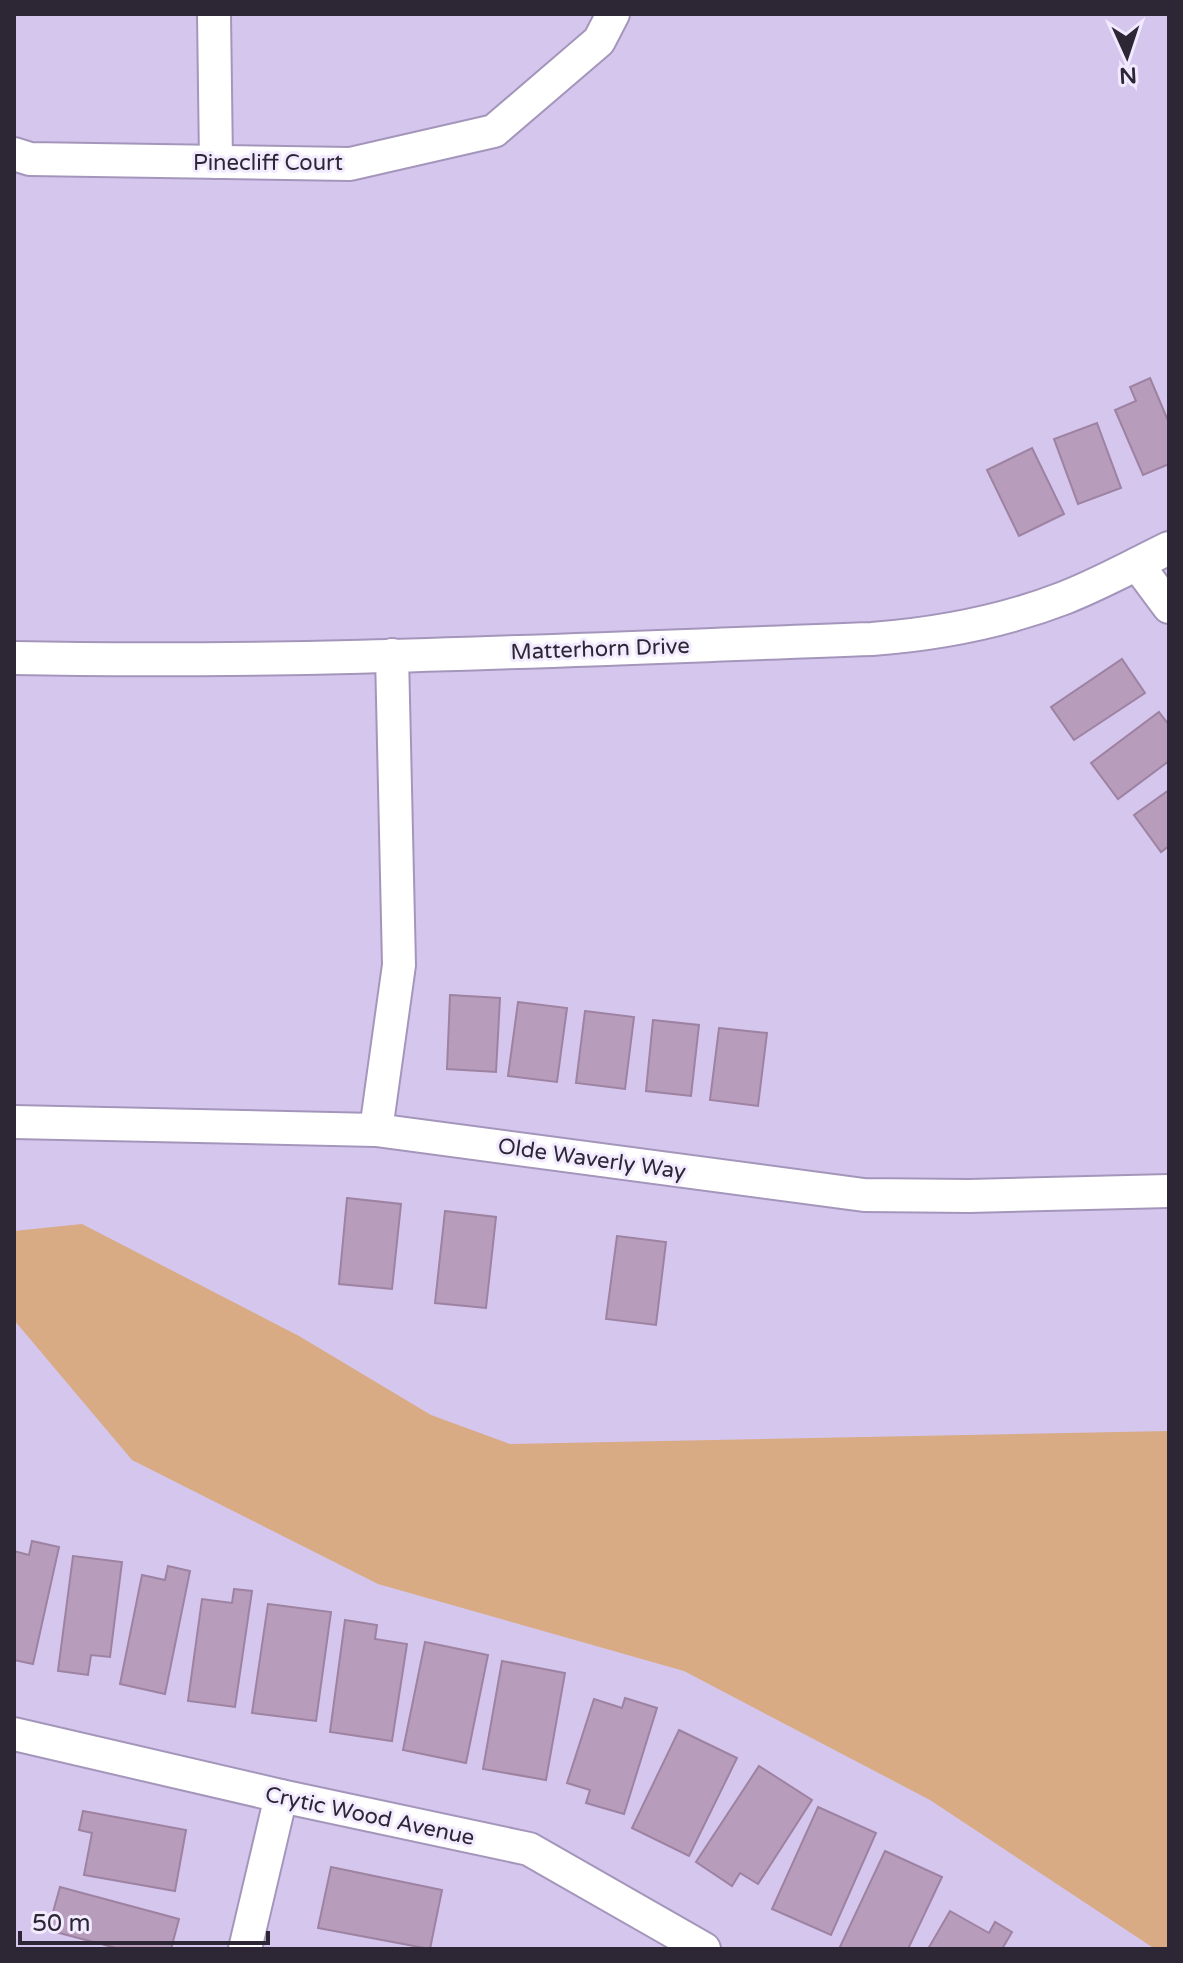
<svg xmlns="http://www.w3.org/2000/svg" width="1183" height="1963" font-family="'Varela Round',sans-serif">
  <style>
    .green { fill: #d8ab85 }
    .building { fill: #b89cbc; stroke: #9d82a1; stroke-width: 2 }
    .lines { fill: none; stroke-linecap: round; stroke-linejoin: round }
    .minor-casing { stroke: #a496bb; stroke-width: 36 }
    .minor { stroke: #fff; stroke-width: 32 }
    .labels { text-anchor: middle; stroke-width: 6; stroke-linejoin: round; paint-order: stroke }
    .street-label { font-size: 22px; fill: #2c2635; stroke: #f2ebff }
  </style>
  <rect width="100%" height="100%" fill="#d5c6ed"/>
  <path class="green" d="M82,1224l217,112 132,79 79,29 659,-13v518h-14l-225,-149 -246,-129 -306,-87 -246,-124 -118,-140v-89z"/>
  <g class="building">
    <path d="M1150,378l19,45v41l-26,11 -28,-65 21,-9 -6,-14z"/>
    <path d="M1097,423l24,65 -43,16 -24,-65z"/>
    <path d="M1032,448l32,66 -45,22 -32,-66z"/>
    <path d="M1122,659l23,34 -71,47 -23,-33z"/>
    <path d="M1159,712l10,13v36l-51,38 -27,-36z"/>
    <path d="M1169,790v56l-8,6 -27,-37z"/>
    <path d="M450,995l50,3 -4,74 -49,-3z"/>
    <path d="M518,1002l49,6 -10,74 -49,-6z"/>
    <path d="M585,1011l49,6 -9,72 -49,-6z"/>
    <path d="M653,1020l46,5 -8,71 -45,-5z"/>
    <path d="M719,1028l48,5 -9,73 -48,-6z"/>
    <path d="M347,1198l54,6 -9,85 -53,-5z"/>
    <path d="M445,1211l51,6 -10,91 -51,-5z"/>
    <path d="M617,1236l49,6 -10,83 -50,-6z"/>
    <path d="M32,1541l27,6 -26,117 -19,-4v-109l15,4z"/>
    <path d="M73,1556l49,6 -12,95 -19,-2 -3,20 -30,-4z"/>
    <path d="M168,1566l22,5 -25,123 -45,-10 22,-109 23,5z"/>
    <path d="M234,1589l18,2 -17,116 -47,-6 14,-102 30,4z"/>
    <path d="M268,1604l63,8 -15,109 -64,-8z"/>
    <path d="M345,1620l32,5 -2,14 32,5 -15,97 -62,-9z"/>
    <path d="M425,1642l63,13 -22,108 -63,-13z"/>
    <path d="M502,1661l63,12 -19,107 -63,-11z"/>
    <path d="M625,1698l32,10 -33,106 -38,-11 4,-13 -23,-7 27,-84 28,9z"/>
    <path d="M679,1730l58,28 -48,98 -57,-28z"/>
    <path d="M759,1766l53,34 -54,84 -18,-11 -8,13 -36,-24z"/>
    <path d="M818,1807l58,26 -45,102 -59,-26z"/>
    <path d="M83,1811l103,19 -11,61 -91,-16 8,-42 -13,-3z"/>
    <path d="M885,1851l57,26 -34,72h-69z"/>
    <path d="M331,1867l111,23 -12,59 -112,-21z"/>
    <path d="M60,1887l119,32 -8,30h-51l-72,-19z"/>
    <path d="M950,1911l39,22 6,-11 17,10 -10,17h-74z"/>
  </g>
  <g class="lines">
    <defs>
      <g id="minor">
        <path d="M214,14l2,148"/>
        <path d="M14,154l16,5 320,5 144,-33 105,-90 14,-27"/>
        <path d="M1137,564l32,43"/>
        <path d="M14,658c286,6 572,-9 858,-19 66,-5 130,-17 192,-41 36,-14 70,-33 105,-50"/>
        <path d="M14,1122l362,8 488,65 105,1 200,-5"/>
        <path d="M376,1130l23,-165 -7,-310"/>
        <path d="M14,1734l267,62 248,53 175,100"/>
        <path d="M245,1949l36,-153"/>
      </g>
    </defs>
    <use href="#minor" class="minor-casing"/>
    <use href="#minor" class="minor"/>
  </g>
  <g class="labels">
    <g class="street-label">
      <text x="268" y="170">Pinecliff Court</text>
      <text transform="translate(600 648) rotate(-2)" y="8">Matterhorn Drive</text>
      <text transform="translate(592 1158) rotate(8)" y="8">Olde Waverly Way</text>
      <text transform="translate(370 1815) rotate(12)" y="8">Crytic Wood Avenue</text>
    </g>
  </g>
  <rect width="1183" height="1963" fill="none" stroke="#2c2635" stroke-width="32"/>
  <g transform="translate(1127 56) rotate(177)" stroke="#f2ebff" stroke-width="6" paint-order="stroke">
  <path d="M0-6L14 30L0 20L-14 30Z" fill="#2c2635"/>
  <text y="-12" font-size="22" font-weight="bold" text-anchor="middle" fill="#2c2635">N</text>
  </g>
  <path d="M20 1931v12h248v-12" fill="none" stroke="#2c2635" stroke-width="4"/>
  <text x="32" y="1931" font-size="24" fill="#2c2635" stroke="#f2ebff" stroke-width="6" paint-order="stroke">50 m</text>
</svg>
